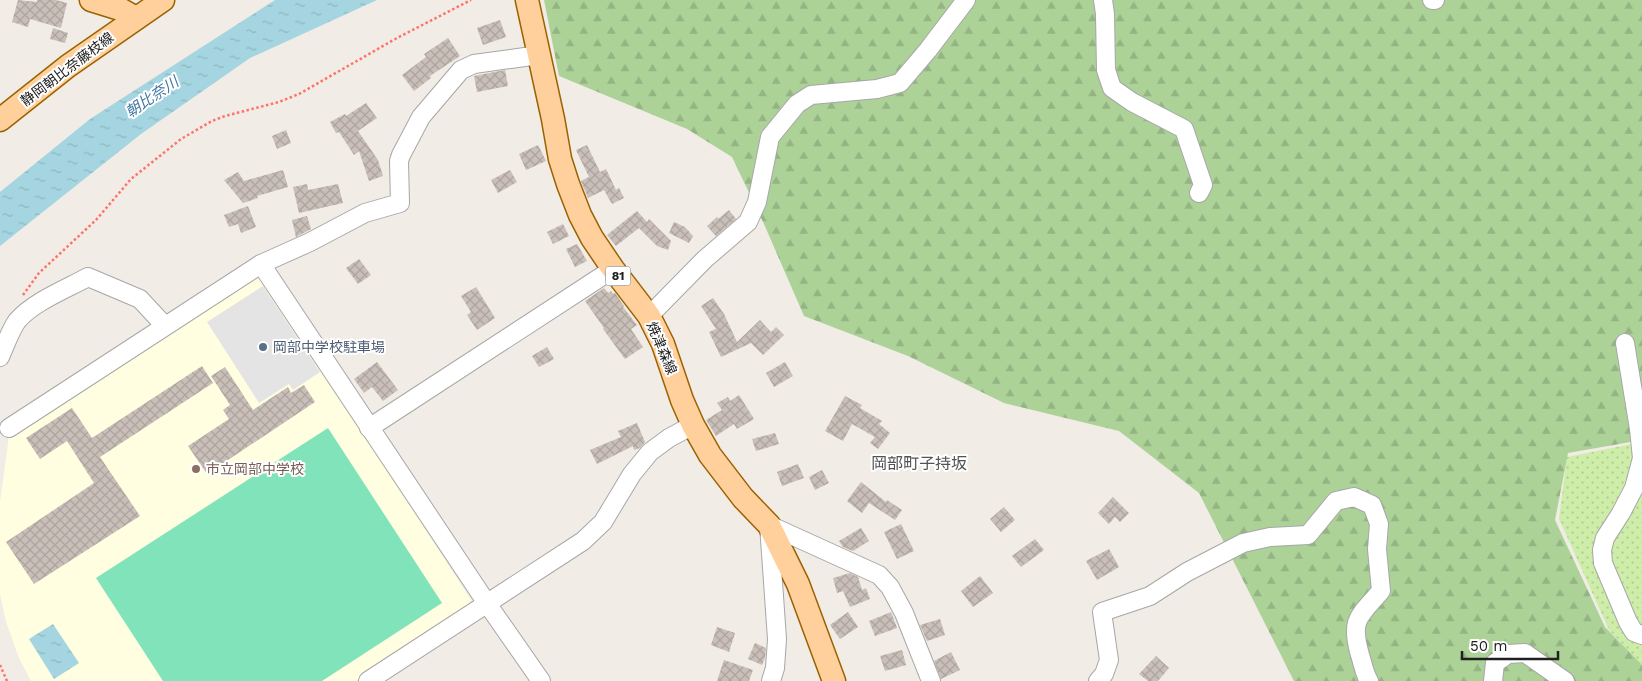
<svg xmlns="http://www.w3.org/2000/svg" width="1642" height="681" font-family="'Work Sans','Noto Sans JP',sans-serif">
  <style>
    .education { fill: #fffee0 }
    .grass { fill: url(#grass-dots) }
    .forest { fill: url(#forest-firs) }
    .pitch { fill: #80e3b9 }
    .parking { fill: #e4e4e4 }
    .water { fill: url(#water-ripples) }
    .building { fill: url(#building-cross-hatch) }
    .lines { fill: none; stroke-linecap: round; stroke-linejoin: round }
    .minor-casing { stroke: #a7a7a7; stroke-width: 20 }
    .major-casing { stroke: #9b6200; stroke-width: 25 }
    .path { stroke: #ff7268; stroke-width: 2.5; stroke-dasharray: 2.5 2.5; stroke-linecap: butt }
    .minor { stroke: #fff; stroke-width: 18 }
    .major { stroke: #ffd09c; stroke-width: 22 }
    .service-dot { fill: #5c6f8a; stroke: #fff; stroke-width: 2 }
    .education-dot { fill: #8d6e63; stroke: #fff; stroke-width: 2 }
    .labels { text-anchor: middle; stroke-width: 4; stroke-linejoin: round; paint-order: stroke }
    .shield { fill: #fff; stroke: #636363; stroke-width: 1 }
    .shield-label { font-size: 12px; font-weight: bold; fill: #202020 }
    .street-label { font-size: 14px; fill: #202020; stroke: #fff }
    .service-label { font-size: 14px; fill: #4e5e75; stroke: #fff; text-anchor: start }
    .education-label { font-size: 14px; fill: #785e54; stroke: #fff; text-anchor: start }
    .water-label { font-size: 15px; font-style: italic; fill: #4277a4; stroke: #fff }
    .quarter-label { font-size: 16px; fill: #535353; stroke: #fff }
  </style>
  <defs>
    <pattern id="grass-dots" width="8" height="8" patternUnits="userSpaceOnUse" patternTransform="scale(1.25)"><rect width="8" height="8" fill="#cdeda9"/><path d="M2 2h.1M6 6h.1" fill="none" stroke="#b0cb91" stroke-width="1.8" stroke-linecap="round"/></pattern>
    <pattern id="forest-firs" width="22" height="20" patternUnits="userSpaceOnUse" patternTransform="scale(1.25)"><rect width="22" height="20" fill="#acd298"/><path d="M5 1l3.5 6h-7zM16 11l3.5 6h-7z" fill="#94b483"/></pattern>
    <pattern id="water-ripples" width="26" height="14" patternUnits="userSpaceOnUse" patternTransform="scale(1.25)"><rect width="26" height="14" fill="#a4d5e0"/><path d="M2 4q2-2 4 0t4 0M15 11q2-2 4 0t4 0" fill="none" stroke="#8db7c0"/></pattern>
    <pattern id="building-cross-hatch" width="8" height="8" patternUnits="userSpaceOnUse" patternTransform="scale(1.25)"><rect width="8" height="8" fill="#c9bfb8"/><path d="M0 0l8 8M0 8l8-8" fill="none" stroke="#aca49e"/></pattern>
  </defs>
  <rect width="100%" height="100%" fill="#f1ece5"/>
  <path class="education" d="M256,275l6,1 209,324 -2,8 -113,73h-325l-12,-23 -13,-36 -6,-28v-92l9,-66z"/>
  <path class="grass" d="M1642,442v224l-33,-36 -50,-111 8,-62z"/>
  <path class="forest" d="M544,0h1098v440l-74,13 -13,67 50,107 37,38v16h-348l-95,-188 -80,-62 -115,-28 -96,-47 -104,-40 -40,-92 -32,-67 -45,-28 -128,-53z"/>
  <path class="pitch" d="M328,428l114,175 -120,78h-159l-67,-103z"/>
  <path class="parking" d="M263,286l57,86 -27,18 -4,-6 -30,19 -52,-81z"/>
  <g class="water">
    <path d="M275,0h102l-127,58 -109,76 -141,112v-54l90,-73z"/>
    <path d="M53,624l26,39 -25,16 -25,-40z"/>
  </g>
  <g class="building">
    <path d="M18,0l19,2v-2h19l11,3 -6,25 -31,-9 -2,8 -16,-5z"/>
    <path d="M500,20l6,17 -23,8 -6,-17z"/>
    <path d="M53,28l15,5 -3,10 -15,-4z"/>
    <path d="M448,38l12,18 -30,20 1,2 -17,13 -12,-16 24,-18 -2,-3z"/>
    <path d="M505,70l3,16 -31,6 -3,-16z"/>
    <path d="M366,103l11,15 -19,13 20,29 5,16 -14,5 -10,-30 -5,4 -15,-23 -3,1 -6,-11 15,-8 1,2z"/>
    <path d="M286,130l5,13 -14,6 -5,-13z"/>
    <path d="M538,145l8,16 -20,9 -7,-16z"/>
    <path d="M587,145l13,27 6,-3 10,21 3,-2 5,10 -12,6 -8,-14 -16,8 -7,-17 8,-4 -13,-27z"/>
    <path d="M283,170l5,17 -31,9 1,2 -15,5 -19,-23 14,-8 6,9z"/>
    <path d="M510,170l7,12 -19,11 -7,-13z"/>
    <path d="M307,184l1,6 30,-6 5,19 -44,10 -6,-26z"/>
    <path d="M248,206l8,21 -15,6 -3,-9 -9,3 -5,-12z"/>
    <path d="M729,210l7,9 -20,17 -9,-10 10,-9 1,2z"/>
    <path d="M637,211l10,11 2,-3 22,22 -3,9 -11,-4 -18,-18 -23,18 -9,-11z"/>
    <path d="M307,216l4,13 -15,8 -4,-17z"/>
    <path d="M674,222l11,5 8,9 -4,7 -20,-10z"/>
    <path d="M563,224l6,12 -16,8 -6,-12z"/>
    <path d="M577,244l10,17 -12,6 -9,-18z"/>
    <path d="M359,259l12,16 -13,9 -12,-16z"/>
    <path d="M476,287l19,31 -18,12 -10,-15 4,-3 -10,-16z"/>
    <path d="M604,288l4,5 3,-2 2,3 2,-1 9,13 -1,1 14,18 -6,4 12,18 -18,12 -22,-30 1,-1 -19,-27z"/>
    <path d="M713,298l11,16 13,28 23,-22 11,12 5,-5 8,8 -21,20 -12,-12 -30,14 -12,-25 7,-3 -15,-23z"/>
    <path d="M547,347l7,12 -15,8 -7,-11z"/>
    <path d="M377,362l21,28 -15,11 -11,-14 -8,6 -10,-14z"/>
    <path d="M785,362l8,14 -19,11 -8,-14z"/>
    <path d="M202,366l11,17 -113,74 40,59 -106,68 -28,-42 88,-59 -27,-42 -27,18 -14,-21 46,-30 20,30z"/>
    <path d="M225,367l28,43 35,-23 3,6 13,-8 11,17 -108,72 -19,-28 41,-27 -6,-9 7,-5 -19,-29z"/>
    <path d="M739,395l15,24 -17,10 -3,-5 -18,12 -10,-16 16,-10 -5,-7 11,-6 2,4z"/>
    <path d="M845,396l17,9 -2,3 22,13 -3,3 11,9 -12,16 -8,-6 5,-6 -23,-13 -9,17 -18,-10z"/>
    <path d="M637,423l8,19 -5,6 -6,2 -1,-4 -36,18 -7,-14 31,-13 -3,-6z"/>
    <path d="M775,433l4,11 -23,7 -4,-12z"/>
    <path d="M798,464l6,14 -22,8 -5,-14z"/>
    <path d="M822,470l7,13 -14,7 -6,-13z"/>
    <path d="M861,482l25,20 1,-2 15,10 -7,10 -26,-17 -7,10 -15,-12z"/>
    <path d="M1113,497l16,16 -9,9 -5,-5 -6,7 -11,-11z"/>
    <path d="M1004,507l11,13 -14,12 -11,-13z"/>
    <path d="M901,524l13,27 -17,8 -13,-27z"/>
    <path d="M861,528l8,13 -16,10 -10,-4 -4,-6z"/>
    <path d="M1035,539l9,11 -23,17 -9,-11z"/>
    <path d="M1109,549l10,18 -22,13 -11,-19z"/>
    <path d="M850,573l8,4 4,13 4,-2 4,11 -20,8 -7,-16 -6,2 -4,-15z"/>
    <path d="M980,576l13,17 -20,14 -12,-16z"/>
    <path d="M848,612l10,15 -18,12 -10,-14z"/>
    <path d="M891,612l6,16 -22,8 -6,-15z"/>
    <path d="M940,619l5,16 -18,6 -7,-16z"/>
    <path d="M717,627l18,6 -6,19 -18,-7z"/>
    <path d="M755,643l11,5 -1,10 -3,7 -14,-6z"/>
    <path d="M902,650l4,15 -21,6 -5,-15z"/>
    <path d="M951,652l9,18 -19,9 -7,-18z"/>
    <path d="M1156,656l13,12 -11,13h-10l-9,-7z"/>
    <path d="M724,660l29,10 -4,11h-32z"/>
  </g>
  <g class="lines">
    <defs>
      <g id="minor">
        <path d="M1103,0l2,14 1,56 6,18 20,14 52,27 19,56 -4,8"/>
        <path d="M1432,0h3"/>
        <path d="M261,264l225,338 55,79"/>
        <path d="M649,316l56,-57 43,-37 9,-20 13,-65 27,-33 14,-9 66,-6 23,-6 28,-33 38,-50"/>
        <path d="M1625,343l14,86 3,29 -8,30 -13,25 -16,25 -3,12 1,13 25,59 6,10 8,3"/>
        <path d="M0,357c5,-11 10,-26 17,-36 16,-19 49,-32 71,-44l52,22 25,27"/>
        <path d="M9,428l252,-164 49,-22 55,-29 35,-10 -1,-42 2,-6 20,-38 40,-47 13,-6 65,-9"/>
        <path d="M369,428l244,-159"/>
        <path d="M368,681l215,-140 20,-19 29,-48 18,-22 19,-14 24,-13"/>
        <path d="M771,681l4,-13 2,-29 -8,-114 110,50 11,12 14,26 27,68"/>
        <path d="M1098,681l6,-7 5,-14 -7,-48 48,-16 37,-24 56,-29 27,-6 38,-2 28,-34 18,-4 18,8 7,19 -2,25 4,42c-23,26 -31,29 -21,64 3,9 4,18 9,26"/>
        <path d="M1493,681l2,-18 13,-9 17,-1 40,28"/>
      </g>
      <g id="major">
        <path d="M91,0l29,9 16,9"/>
        <path d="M527,0l26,119 7,40 8,25 12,31 12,23 21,31 36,47 14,28 19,56 11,25 17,30 33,43 26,27 29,59 36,97"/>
        <path d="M0,120l68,-54 95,-66"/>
      </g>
    </defs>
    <use href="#minor" class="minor-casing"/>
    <use href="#major" class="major-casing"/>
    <g class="path">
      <path d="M23,295l16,-22 57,-53 35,-41 50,-40 31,-18 13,-5 54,-14 20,-8 98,-56 74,-38"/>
      <path d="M0,665l7,16"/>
    </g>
    <use href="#minor" class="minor"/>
    <use href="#major" class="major"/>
  </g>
  <circle class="service-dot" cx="263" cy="347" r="5"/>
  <circle class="education-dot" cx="196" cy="469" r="5"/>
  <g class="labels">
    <rect class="shield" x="605.5" y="266.5" width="25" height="19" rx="4"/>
    <g class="shield-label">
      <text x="618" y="280">81</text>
    </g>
    <g class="street-label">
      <text transform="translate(67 69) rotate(-37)" y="5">静岡朝比奈藤枝線</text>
      <text transform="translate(662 348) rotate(67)" y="5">焼津森線</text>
    </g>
    <g class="service-label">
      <text x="273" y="352">岡部中学校駐車場</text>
    </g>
    <g class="education-label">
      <text x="206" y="474">市立岡部中学校</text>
    </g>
    <g class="water-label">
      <text transform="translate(152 97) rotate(-34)" y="5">朝比奈川</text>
    </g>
    <g class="quarter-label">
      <text x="919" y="469">岡部町子持坂</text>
    </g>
  </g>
  <path d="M1462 651v8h96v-8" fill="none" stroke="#202020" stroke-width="2.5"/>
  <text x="1470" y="651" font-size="15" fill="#202020" stroke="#ffffff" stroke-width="4" paint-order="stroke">50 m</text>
</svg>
